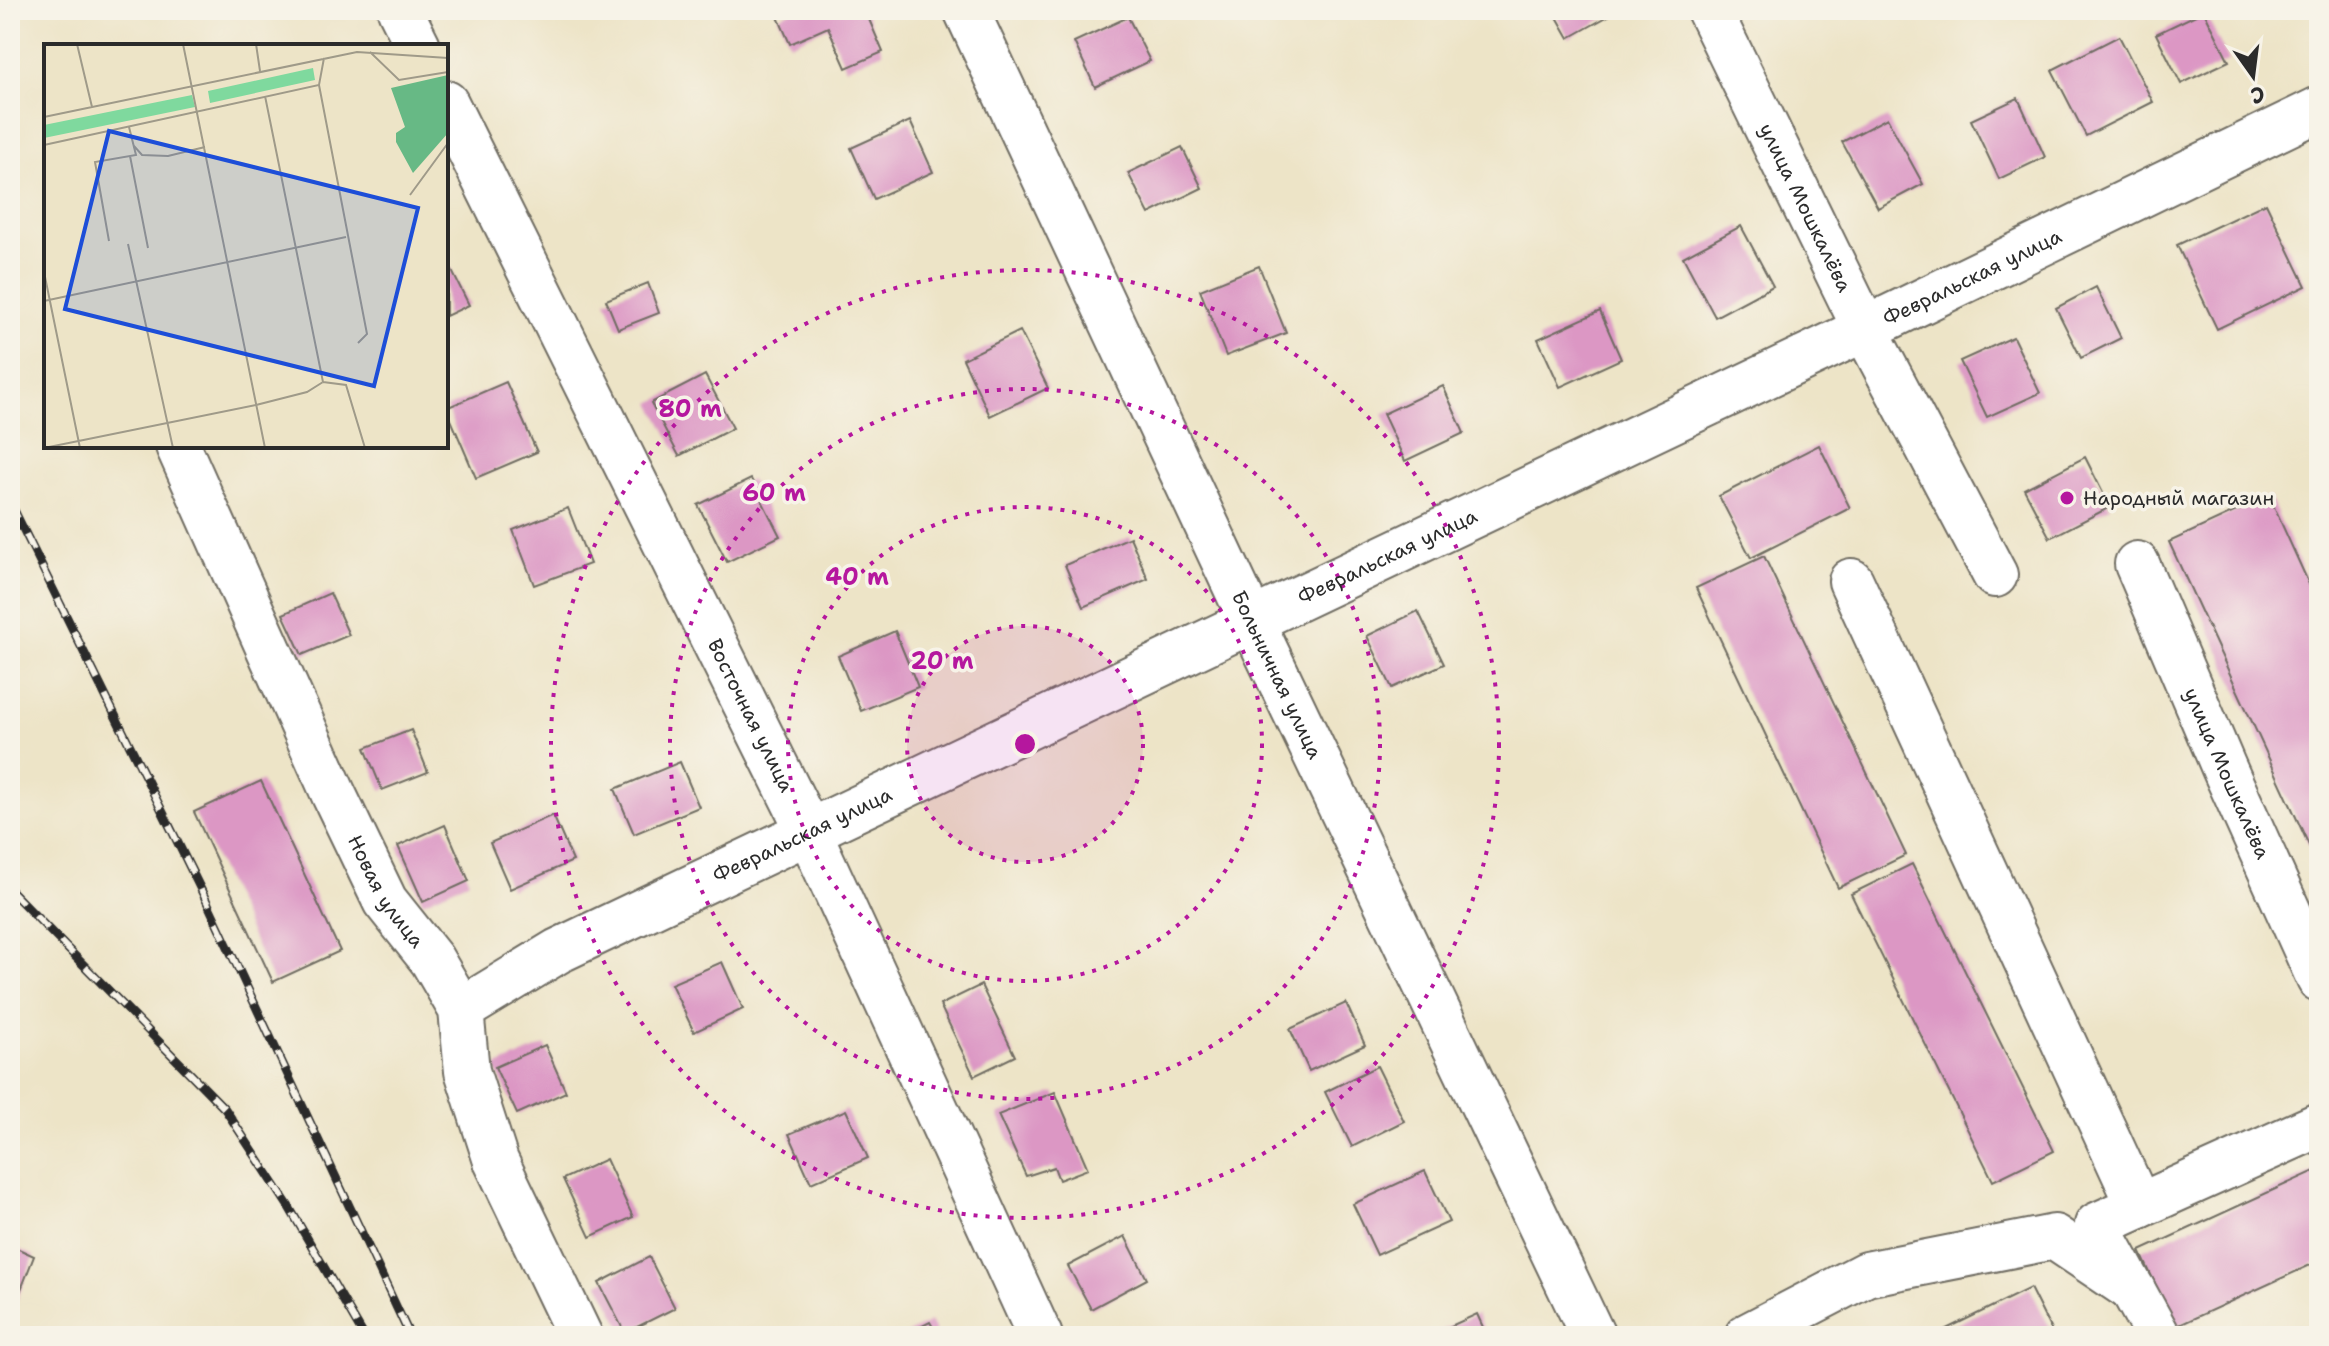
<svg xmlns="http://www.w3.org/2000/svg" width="2329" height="1346" font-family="'Shantell Sans',sans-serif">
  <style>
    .building { fill: #dc97c4 }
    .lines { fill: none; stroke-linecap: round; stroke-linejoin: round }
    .minor-casing { stroke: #6f6c62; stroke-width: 48 }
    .minor { stroke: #fff; stroke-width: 44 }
    .rail-casing { stroke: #2b2b2b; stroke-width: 9 }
    .rail { stroke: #f7f3e8; stroke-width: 6; stroke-dasharray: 18; stroke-linecap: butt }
    .ring { fill: none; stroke: #b5179e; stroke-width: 4; stroke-dasharray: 4 8 }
    .poi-dot { fill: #b5179e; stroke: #f7f3e8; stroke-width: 3 }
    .labels { text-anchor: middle; stroke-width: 7; stroke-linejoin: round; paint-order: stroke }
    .street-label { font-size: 20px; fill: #2b2b2b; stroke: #f7f3e8 }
    .poi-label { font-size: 20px; fill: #2b2b2b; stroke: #f7f3e8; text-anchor: start }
    .inset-road { fill: none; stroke: #9f9a89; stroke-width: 2 }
    .view { fill: #1d4ed8; fill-opacity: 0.15; stroke: #1d4ed8; stroke-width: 4 }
    .inset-edge { fill: none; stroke: #2b2b2b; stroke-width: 4 }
    .centre { fill: #b5179e; stroke: #f7f3e8; stroke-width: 4 }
    .ring-label { font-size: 24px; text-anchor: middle; font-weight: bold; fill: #b5179e; stroke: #f7f3e8; stroke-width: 7; stroke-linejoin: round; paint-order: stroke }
  </style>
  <rect width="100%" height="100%" fill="#f7f3e8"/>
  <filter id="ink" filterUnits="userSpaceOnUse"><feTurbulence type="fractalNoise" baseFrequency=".0125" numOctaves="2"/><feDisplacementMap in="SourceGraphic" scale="16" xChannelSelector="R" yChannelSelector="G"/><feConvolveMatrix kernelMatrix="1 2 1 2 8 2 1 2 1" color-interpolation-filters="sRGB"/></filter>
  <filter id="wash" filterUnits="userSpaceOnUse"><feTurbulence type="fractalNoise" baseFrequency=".006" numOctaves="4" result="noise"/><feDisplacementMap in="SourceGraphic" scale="32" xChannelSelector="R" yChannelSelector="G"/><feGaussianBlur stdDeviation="1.8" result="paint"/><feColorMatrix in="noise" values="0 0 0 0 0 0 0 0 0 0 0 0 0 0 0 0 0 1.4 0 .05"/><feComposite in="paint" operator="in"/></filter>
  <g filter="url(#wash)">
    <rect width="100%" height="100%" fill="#ede4c7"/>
    <g id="blocks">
      <g class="building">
        <path d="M794,10h71l18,42 -37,16 -18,-41 -38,17 -12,-27z"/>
        <path d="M1553,10h66l-50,28z"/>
        <path d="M2204,11l25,50 -48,23 -25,-50z"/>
        <path d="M1128,17l22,44 -55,26 -21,-45z"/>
        <path d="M2119,36l34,66 -67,34 -34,-66z"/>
        <path d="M2018,98l27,59 -46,22 -28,-59z"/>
        <path d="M1887,118l36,66 -45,24 -36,-66z"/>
        <path d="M910,121l23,51 -59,27 -23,-51z"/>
        <path d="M1182,147l20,41 -53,26 -21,-41z"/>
        <path d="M2266,203l40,83 -89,43 -40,-84z"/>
        <path d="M1741,226l32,60 -58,31 -32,-60z"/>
        <path d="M446,259l23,46 -23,11z"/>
        <path d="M1259,266l27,67 -60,23 -26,-66z"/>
        <path d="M648,283l11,30 -41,16 -12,-29z"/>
        <path d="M2096,287l25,51 -40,20 -25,-50z"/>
        <path d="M1600,311l21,48 -61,28 -22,-48z"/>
        <path d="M1020,331l28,57 -58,28 -27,-57z"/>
        <path d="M2013,337l27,56 -53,24 -27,-56z"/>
        <path d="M705,375l28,53 -54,28 -28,-53z"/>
        <path d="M506,382l31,70 -61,26 -30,-70z"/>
        <path d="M1443,386l21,47 -59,28 -22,-47z"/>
        <path d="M1819,445l31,63 -99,50 -32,-62z"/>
        <path d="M2085,457l25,50 -60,31 -26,-49z"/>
        <path d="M751,479l29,57 -53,26 -29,-57z"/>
        <path d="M2269,496l50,110v261l-150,-325z"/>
        <path d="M568,508l22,56 -56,21 -21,-55z"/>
        <path d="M1130,537l18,42 -65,28 -18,-42z"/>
        <path d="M1764,556l142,299 -68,33 -142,-300z"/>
        <path d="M330,593l19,42 -47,20 -19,-41z"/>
        <path d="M1418,611l26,53 -52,24 -25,-52z"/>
        <path d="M895,631l23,56 -57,24 -23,-55z"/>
        <path d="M411,730l17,42 -46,18 -17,-42z"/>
        <path d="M680,762l19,45 -65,27 -19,-45z"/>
        <path d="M261,781l79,170 -67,31 -79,-170z"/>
        <path d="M553,815l20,46 -63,28 -20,-46z"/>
        <path d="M445,825l24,56 -46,21 -25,-56z"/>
        <path d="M1912,864l142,287 -61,30 -142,-287z"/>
        <path d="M722,962l21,47 -49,23 -23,-48z"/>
        <path d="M981,985l34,71 -41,20 -34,-71z"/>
        <path d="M1346,1003l19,42 -56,26 -19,-42z"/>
        <path d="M545,1045l21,47 -49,22 -22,-47z"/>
        <path d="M1377,1066l27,55 -52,26 -27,-55z"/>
        <path d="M1055,1092l33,77 -29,11 -5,-13 -28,9 -28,-61z"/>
        <path d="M846,1110l22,48 -57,25 -22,-49z"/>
        <path d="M606,1159l27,58 -43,20 -27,-58z"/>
        <path d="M2319,1169v92l-144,66 -35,-76z"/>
        <path d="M1425,1171l24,51 -72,33 -24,-51z"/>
        <path d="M1125,1236l22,43 -56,30 -23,-43z"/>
        <path d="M10,1245l24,11 -24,62z"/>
        <path d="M649,1257l26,51 -50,25 -26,-50z"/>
        <path d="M2030,1288l24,48h-122z"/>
        <path d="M1477,1314l10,22h-58z"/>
        <path d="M930,1322l8,14h-36z"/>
      </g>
    </g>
  </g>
  <g filter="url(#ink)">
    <use href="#blocks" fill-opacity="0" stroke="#6f6c62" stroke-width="2"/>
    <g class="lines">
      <defs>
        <g id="minor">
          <path d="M400,10l18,36"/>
          <path id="s1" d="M966,10l286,612 341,714"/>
          <path id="s2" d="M1709,10l156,319 130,246"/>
          <path id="s3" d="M446,103l363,729 231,504"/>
          <path id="s4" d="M178,446l156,349 51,106 47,59 29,50 6,61 29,90 84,175"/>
          <path id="s5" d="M2137,564l87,204 95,211"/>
          <path d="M1851,581l288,625"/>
          <path id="s6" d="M461,1010l97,-59 1307,-622 454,-220"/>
          <path d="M1747,1336l119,-62 188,-37 79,53"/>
          <path d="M2158,1336l-61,-111 222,-100"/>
        </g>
      </defs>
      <use href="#minor" class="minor-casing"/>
      <use href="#minor" class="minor"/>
      <defs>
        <g id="rail">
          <path d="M10,502l198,402 202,432"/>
          <path d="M10,890l215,219 64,98 75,129"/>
        </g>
      </defs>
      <use href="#rail" class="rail-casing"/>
      <use href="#rail" class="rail"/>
    </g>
  </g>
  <circle cx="1025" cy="744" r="118" fill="#b5179e" fill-opacity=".12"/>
  <g class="ring">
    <circle cx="1025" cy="744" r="118"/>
    <circle cx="1025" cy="744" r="237"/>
    <circle cx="1025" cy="744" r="355"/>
    <circle cx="1025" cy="744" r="474"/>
  </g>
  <circle class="poi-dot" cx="2067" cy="498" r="8"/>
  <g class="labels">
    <g class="street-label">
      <text dy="7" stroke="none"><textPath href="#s2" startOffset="220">улица Мошкалёва</textPath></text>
      <text dy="7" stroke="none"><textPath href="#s6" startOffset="1680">Февральская улица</textPath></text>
      <text dy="7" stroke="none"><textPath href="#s6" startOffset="1032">Февральская улица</textPath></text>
      <text dy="7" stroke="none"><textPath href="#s1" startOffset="734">Больничная улица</textPath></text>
      <text dy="7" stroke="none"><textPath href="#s3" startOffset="684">Восточная улица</textPath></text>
      <text dy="7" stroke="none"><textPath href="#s5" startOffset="228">улица Мошкалёва</textPath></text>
      <text dy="7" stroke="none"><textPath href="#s6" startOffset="384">Февральская улица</textPath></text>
      <text dy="7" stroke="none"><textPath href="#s4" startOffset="492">Новая улица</textPath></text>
    </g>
    <g class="poi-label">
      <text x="2083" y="505">Народный магазин</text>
    </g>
  </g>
  <g transform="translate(44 44)">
    <rect width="404" height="404" fill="#ede4c7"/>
    <path d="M269,24l2,12 -105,23 -2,-12zM148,51l3,12 -151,31v-13z" fill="#7fd99e"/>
    <path d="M404,31v58l-35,40 -17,-31v-9l9,-6 -14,-39z" fill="#67b985"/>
    <path class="inset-road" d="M33,0l15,63M139,0l82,404M212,0l4,27M326,8l29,28 49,-8M275,41l48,249 -9,9M221,52l58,286M0,73l313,-65 91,6M0,101l275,-60 5,-27M90,102l8,9 26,1 37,-9M86,112l18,92M366,151l38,-52M65,197l-14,-79 41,-7 -7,-28M84,200l45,204M0,228l36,176M0,257l302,-64M279,338l23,3 19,63M0,404l212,-43 51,-13 16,-10"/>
    <path class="view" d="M65,87l309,77 -44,178 -309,-77z"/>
    <rect width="404" height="404" class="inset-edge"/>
  </g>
  <circle cx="1025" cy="744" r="12" class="centre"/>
  <g class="ring-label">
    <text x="690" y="417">80 m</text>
    <text x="774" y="501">60 m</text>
    <text x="857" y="585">40 m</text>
    <text x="942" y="669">20 m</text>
  </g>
  <rect width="2329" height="1346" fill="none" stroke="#f7f3e8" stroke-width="40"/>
  <g transform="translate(2253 76) rotate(166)" stroke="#f7f3e8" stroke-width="6" paint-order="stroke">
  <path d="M0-6L14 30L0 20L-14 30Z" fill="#2b2b2b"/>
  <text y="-12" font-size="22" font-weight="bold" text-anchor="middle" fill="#2b2b2b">С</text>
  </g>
</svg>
